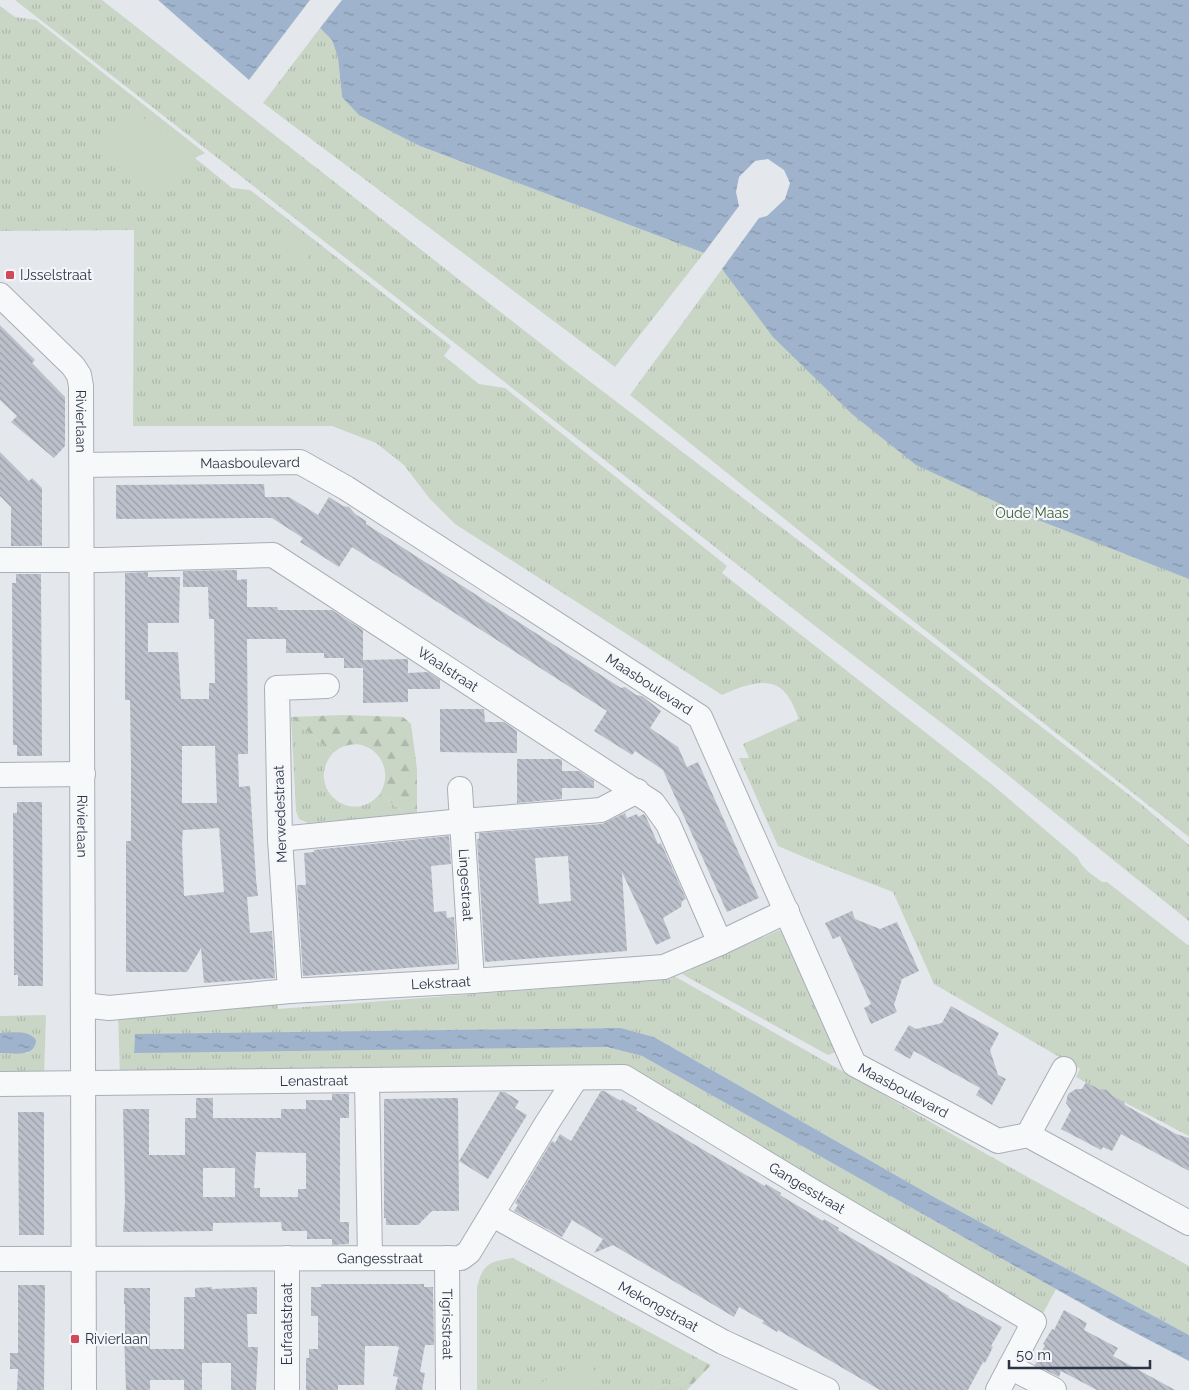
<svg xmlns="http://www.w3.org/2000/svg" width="1189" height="1390" font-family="Raleway,sans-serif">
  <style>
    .grass { fill: url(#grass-tufts) }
    .forest { fill: url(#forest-firs) }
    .pitch { fill: #c9d6c5 }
    .water { fill: url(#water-ripples) }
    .building { fill: url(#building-back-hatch); fill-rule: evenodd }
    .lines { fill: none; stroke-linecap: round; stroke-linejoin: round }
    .minor-casing { stroke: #a9aeb7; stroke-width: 26 }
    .minor { stroke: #f7f8fa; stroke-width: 24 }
    .poi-dot { fill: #d1495b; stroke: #f4f6f9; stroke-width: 2 }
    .labels { text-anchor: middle; stroke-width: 4.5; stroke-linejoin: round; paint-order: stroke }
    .poi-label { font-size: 14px; fill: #2b3445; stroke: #f4f6f9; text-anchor: start }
    .street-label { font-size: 14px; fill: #2b3445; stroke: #f4f6f9 }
    .park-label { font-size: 14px; fill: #3f6138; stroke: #f4f6f9 }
  </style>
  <defs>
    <pattern id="grass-tufts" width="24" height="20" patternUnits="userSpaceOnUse" patternTransform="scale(1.25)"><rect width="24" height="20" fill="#c9d6c5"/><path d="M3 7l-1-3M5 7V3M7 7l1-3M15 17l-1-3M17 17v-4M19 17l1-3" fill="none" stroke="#adb8ab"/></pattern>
    <pattern id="forest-firs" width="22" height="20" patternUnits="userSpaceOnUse" patternTransform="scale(1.25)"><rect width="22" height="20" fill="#c9d6c5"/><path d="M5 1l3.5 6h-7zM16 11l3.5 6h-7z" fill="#adb8ab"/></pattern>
    <pattern id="water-ripples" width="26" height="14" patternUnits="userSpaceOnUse" patternTransform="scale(1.25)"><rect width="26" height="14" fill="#9fb4cc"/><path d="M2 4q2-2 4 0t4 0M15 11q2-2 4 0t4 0" fill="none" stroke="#8293a7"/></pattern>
    <pattern id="building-back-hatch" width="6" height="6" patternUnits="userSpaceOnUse" patternTransform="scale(1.25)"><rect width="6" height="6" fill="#bbc0ca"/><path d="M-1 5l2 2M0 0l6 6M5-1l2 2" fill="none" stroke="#989da6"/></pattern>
  </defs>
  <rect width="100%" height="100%" fill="#e4e7ec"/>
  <g class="grass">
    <path d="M15,0h87l465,364 370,282 204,158 48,41v76l-221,-178 -153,-117 -199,-157z"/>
    <path d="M0,6l15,11 21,3 169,133 -10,5 37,30 18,2 201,156 -7,10 35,28 26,4 222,178 -5,7 273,214 83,71c4,11 15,17 24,24h5l82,64v190l-113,-59 4,-8 -146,-85 -41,-92 -75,-29 -40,-17 -39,-88h10l-6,-14 56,-25c-3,-7 -6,-15 -10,-21 -15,-26 -47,-12 -67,-3l-267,-171 -25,-25 -26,-34 -28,-22 -44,-17h-199l1,-196 -134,1z"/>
    <path d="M320,28l12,12 6,18 4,39 78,49 284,107 -89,114 -352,-264z"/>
    <path d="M778,215l411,206v416l-347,-272 -212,-170 92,-126 2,2 42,-55z"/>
    <path d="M291,717l42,36c-29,33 17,75 47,41l37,29 -48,-3 -2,-2 -59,5 -9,-4 -3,-8z"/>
    <path d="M779,930l2,1 55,121 -8,3 -146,-81z"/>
    <path d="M674,976l177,100 137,79 201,111v69l-255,-138 -280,-160 -33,-9 -486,7 -1,17 473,-5 35,9 414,233 -15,28 -429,-251 -21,-1 -25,7 -446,4 -2,-62 159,-12 1,7 393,-30z"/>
    <path d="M46,1015l-2,62 -44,-2v-22h28l-2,-20h-26v-17z"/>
    <path d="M513,1258l186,101 -21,21 -28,10h-173v-103c6,-24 13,-26 36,-29z"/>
  </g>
  <g class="forest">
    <path d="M343,715l60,2 8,7 6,45v54l-37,-29c19,-33 -18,-66 -47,-41l-42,-36z"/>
    <path d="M699,1359l12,6 -24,25h-37l28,-10z"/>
  </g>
  <g class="pitch">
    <path d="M132,109l62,48 -33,36 -61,-45z"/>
    <path d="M285,230l27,22 -11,15 -28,-21z"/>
    <path d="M587,1357l16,29 -7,4h-68z"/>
  </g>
  <g class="water">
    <path d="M158,0h152l-61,80z"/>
    <path d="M342,0h847v579l-171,-67 -102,-47 -64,-51 -79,-77 -51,-68 37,-51 8,-2 18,-17 5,-16 -6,-13 -16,-11 -13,2 -16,16 -3,15 3,14 -35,47 -284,-107 -61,-31 -17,-18 -4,-39 -6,-18 -12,-12z"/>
    <path d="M621,1028l33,9 280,160 255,138v26l-78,-41 -469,-264 -35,-9 -473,6 1,-19z"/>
    <path d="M0,1033c12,0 28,-4 36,7 -1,18 -22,13 -36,13z"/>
  </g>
  <g class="building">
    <path d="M0,325l35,35 -3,3 33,34v49l-11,12 -43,-36 6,-6 -17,-16z"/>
    <path d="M0,452l29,29 3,-3 10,10v58h-31v-39l-11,-11z"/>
    <path d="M264,484l1,13h24l29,18 11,-18 14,9 6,1 6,7 11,7v3l255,164 4,-1 11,8 6,1 19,15 -11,17 28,19 9,20 11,-5 61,136 -32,14 -64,-142 -28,-19 -3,4 -38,-24 13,-20 -255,-164 -13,20 -39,-25 3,-4 -31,-20 -156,1v-34z"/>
    <path d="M237,570v10l10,-1v28h30l1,3h54l31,20v38h-19v-10h-20v-5h-38v-14h-39l1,115h-10l1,33 11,-1 6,93 2,17 -11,1 3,36 22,-2 3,47 -71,5 -3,-35 -14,24h-61v-131h5v-77l-1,-64h-5v-127l23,-1v5h32l-1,46h-31v29h30l3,47h28v-16h6l-1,-64h-5l-1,-32h-25v-16zM182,746h33l2,57h-35zM219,828l5,64 -40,4 -2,-54 1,-12z"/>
    <path d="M16,574h25l1,182h-25v-11h-4l-1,-162h4z"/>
    <path d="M408,659v14l20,-1 12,8v9h-32v13l-45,1v-43z"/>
    <path d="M440,709h44l1,13h19l13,9v22l-77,-1z"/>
    <path d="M517,759h43l2,1v11h17l15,10v7h-32v11l-45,4z"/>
    <path d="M17,802h25l1,184h-25v-11h-4l-1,-162h4z"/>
    <path d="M625,813l2,5 10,-4 1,3 6,-3 2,3 12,27 3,-1 25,56 -4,2 -1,6 -18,11 8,20 -15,7 -34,-73 5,79 -142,11 -8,-123h2v-6l123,-9zM568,856l3,45 -32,3 -4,-46z"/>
    <path d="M449,836l2,28 -20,2 3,46 12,-1 1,7 7,-1 3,47 -154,12 -6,-91h9l-2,-32 10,-1v-2z"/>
    <path d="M852,911l3,8 25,10 17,-7 22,49 -17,8 -8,26 3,7 -26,12 -7,-16 7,-4 -31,-68 -7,3 -8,-16z"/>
    <path d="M951,1006l48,27 -9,17 8,25 8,4 -14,26 -16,-10 4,-7 -66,-37 -4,8 -16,-9 15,-25 7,4 26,-6z"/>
    <path d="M1086,1082l13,7 8,1 6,6 11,6 1,3 23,13 28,16 13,4v33l-68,-37 -9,17 -9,-4 -2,3 -40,-21 10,-19 -5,-7 2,-9 8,-5h6z"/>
    <path d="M601,1091h3l17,10 1,-2 15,9 -1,2 110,65 19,11 1,-2 15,9 -1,2 43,26 1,-2 15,9 -1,2 111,66 -1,1 54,30 -11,19 2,1 -8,16 -2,-1 -15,28h-88l-102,-60 -1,2 -15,-9 2,-2 -25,-14 -5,10 -121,-72 -19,8 9,-14 -31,-19 -10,17 -48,-26 4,-6 -3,-2 37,-62 3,2 5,-9 11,7z"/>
    <path d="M500,1092h5l14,9 -4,7 12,7 -39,64 -29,-18z"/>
    <path d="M332,1094h17v24h-9v104h9v22l-17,1v-6h-25v-8h-25l-1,-9 -68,1v8l-90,1 2,-31 -2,-92h26v46h36v-37h11v-20h17v20h68v-9h25v-9h26zM256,1152l50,1v36h-8v8h-38v-9h-6zM203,1168h32v29h-32z"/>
    <path d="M458,1098l1,113h-27l-14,14h-32v-7h-2v-119z"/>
    <path d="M18,1112h26v123h-25z"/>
    <path d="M321,1284h103v3h9l1,58h-9l-5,27 5,1 -3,17h-27l3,-13 -5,-1 6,-29 -4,-1h-30l-1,39h-26v5h-32v-32h3v-9h9v-33h-7v-29h10z"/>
    <path d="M18,1285h27l-1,105h-27l1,-21h-8v-16h8z"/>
    <path d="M212,1287v2l45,-2v27h-10l1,33h10l-2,43h-25v-27h-29v27h-18v-10h-34v10h-24l-2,-56h1v-30h-1v-16h26v61h34v-52h11v-9z"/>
    <path d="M1064,1310l23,13 -3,7 34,18 -5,8 62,34h-78l-36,-19 -2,6 -24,-12 10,-20 -2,-1 9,-15 2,1z"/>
  </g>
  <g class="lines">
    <defs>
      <g id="minor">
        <path id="s1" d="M0,295l73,71 6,9 2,11 3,1004"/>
        <path id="s2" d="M82,465l218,-3 46,26 354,229 154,347 144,77 30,-6 161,88"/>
        <path id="s3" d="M0,560h101l172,-5 380,248 15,21 52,119"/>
        <path d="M0,775l83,-1"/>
        <path id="s4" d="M460,789l12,192"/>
        <path d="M280,839l182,-18 139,-11 36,-19"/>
        <path d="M290,991l-10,-152 -3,-151 50,-2"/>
        <path id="s5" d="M83,1005l26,3 181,-17 182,-10 192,-14 56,-24 67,-32"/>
        <path id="s6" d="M367,1080l257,-3 188,114 222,131 -36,68"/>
        <path id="s7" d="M0,1084l367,-4 3,178"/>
        <path d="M1028,1135l36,-66"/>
        <path id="s8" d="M493,1215l230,127 104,48"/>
        <path d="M287,1258v132"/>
        <path id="s9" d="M447,1258l1,132"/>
        <path id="s10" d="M0,1259l461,-1 8,-6 78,-129 29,-45"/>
        <path d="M1010,1367l44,23"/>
      </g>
    </defs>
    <use href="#minor" class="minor-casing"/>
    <use href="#minor" class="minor"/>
  </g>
  <g class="poi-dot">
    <rect x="5" y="270" width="10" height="10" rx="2.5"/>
    <rect x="70" y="1334" width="10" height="10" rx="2.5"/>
  </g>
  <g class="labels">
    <g class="poi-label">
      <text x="20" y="280">IJsselstraat</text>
      <text x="85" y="1344">Rivierlaan</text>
    </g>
    <g class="street-label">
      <text dy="5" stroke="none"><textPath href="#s1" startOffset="159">Rivierlaan</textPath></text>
      <text dy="5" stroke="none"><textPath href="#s2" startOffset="168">Maasboulevard</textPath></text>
      <text dy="5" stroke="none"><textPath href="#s3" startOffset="482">Waalstraat</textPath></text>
      <text dy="5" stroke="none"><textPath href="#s2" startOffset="632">Maasboulevard</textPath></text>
      <text transform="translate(280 814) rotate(-92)" y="5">Merwedestraat</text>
      <text dy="5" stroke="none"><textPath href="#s1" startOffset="564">Rivierlaan</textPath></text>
      <text dy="5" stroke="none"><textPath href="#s4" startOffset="96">Lingestraat</textPath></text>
      <text dy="5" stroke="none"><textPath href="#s5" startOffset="359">Lekstraat</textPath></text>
      <text dy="5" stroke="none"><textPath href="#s7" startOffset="314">Lenastraat</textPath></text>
      <text dy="5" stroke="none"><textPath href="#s2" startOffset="1128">Maasboulevard</textPath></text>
      <text dy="5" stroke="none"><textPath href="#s6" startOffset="471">Gangesstraat</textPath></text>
      <text dy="5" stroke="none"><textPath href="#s10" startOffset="380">Gangesstraat</textPath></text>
      <text dy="5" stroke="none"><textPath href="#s8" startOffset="189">Mekongstraat</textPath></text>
      <text transform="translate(287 1324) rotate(-90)" y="5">Eufraatstraat</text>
      <text dy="5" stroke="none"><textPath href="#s9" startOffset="66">Tigrisstraat</textPath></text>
    </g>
    <g class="park-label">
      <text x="1032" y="518">Oude Maas</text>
    </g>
  </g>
  <path d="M1009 1360v8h141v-8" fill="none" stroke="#2b3445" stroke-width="2.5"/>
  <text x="1016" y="1360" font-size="15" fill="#2b3445" stroke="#f4f6f9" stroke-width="4" paint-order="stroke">50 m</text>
</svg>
